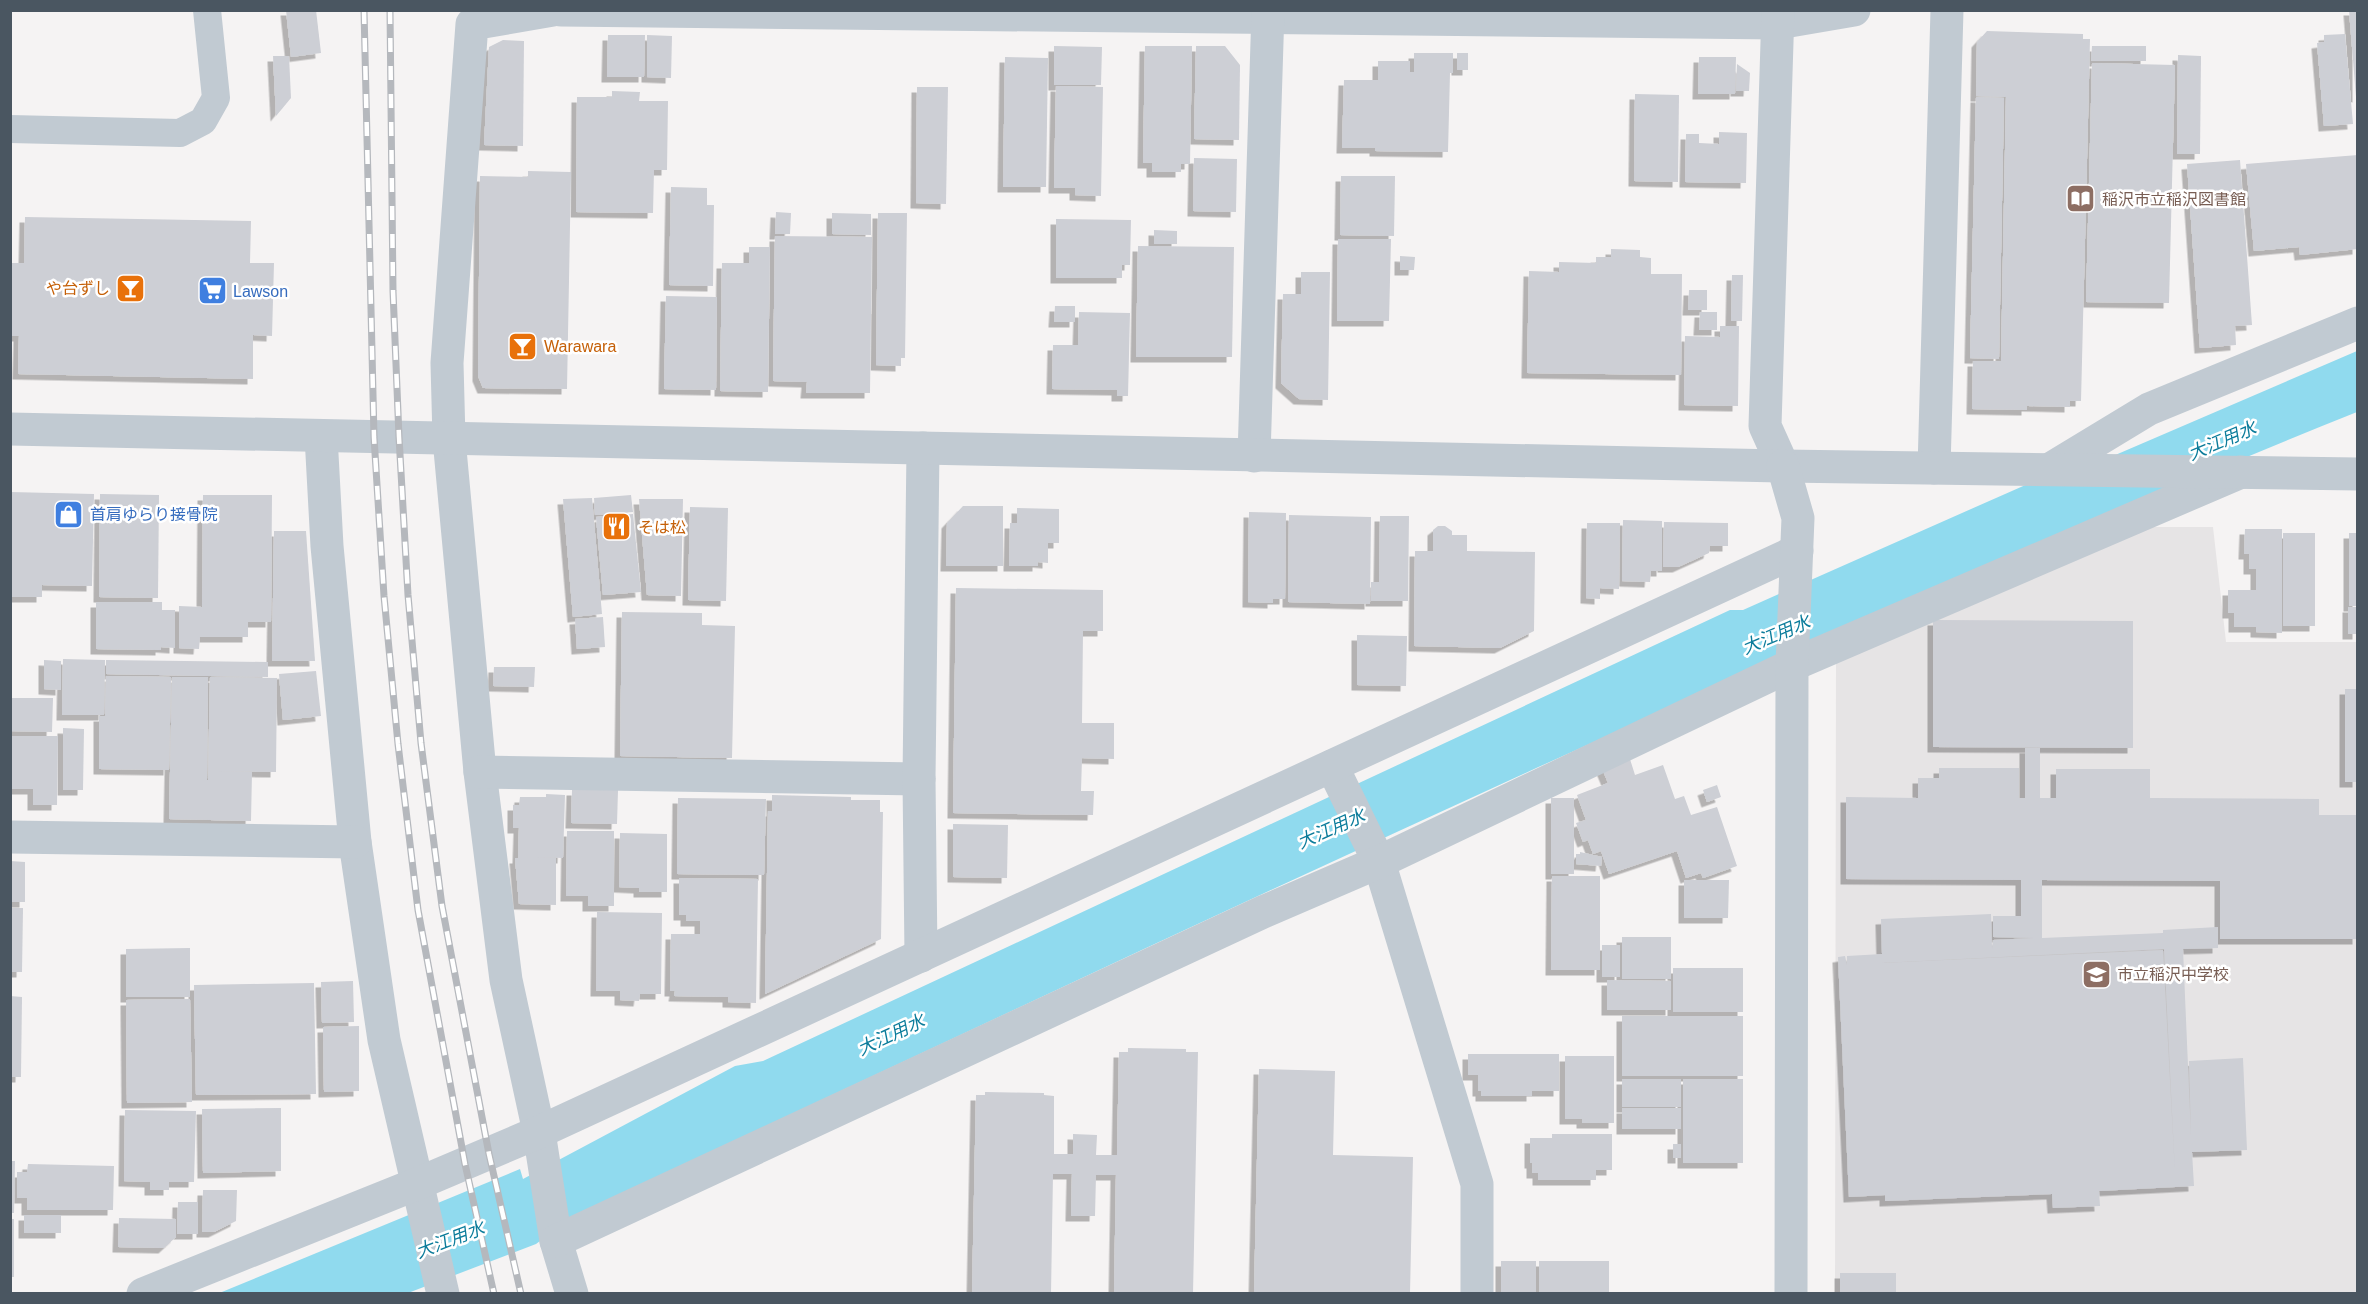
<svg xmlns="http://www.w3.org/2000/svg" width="2368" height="1304" font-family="Arial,'Noto Sans JP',sans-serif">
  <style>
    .education { fill: #e6e4e5 }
    .water { fill: #90daee }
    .building { fill: #cdcfd5; fill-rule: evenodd; filter: url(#shadow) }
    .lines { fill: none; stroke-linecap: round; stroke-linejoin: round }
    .service { stroke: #c1cad2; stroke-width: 28 }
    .minor { stroke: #c1cad2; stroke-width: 33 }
    .tertiary { stroke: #c1cad2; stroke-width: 33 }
    .rail-casing { stroke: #b5b8bd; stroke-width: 7 }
    .rail { stroke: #fff; stroke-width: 4.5; stroke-dasharray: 14; stroke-linecap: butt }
    .labels { text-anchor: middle; stroke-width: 5; stroke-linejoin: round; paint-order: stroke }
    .education-label { font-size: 16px; fill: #785e54; stroke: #fff; text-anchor: start }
    .food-label { font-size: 16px; fill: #c56008; stroke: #fff; text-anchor: start }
    .shop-label { font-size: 16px; fill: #366cbe; stroke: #fff; text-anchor: start }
    .water-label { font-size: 18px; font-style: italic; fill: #0c7c9b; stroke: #fff }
  </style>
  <defs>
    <filter id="shadow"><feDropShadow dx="-5.5" dy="5.5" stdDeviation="0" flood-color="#0004"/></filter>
  </defs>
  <rect width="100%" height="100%" fill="#f5f3f3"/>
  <path class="education" d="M2136,527h77l13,115h131v651l-522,1 1,-640z"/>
  <path class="water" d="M2357,351v61c-143,57 -284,119 -426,180 -457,199 -907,414 -1359,625l-36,27 -128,49 -191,1 303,-125 3,10 212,-113 28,-5 967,-451h13l350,-155 20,1z"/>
  <g class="building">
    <path d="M286,10h30l5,43 -30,4z"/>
    <path d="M2349,10h9v87h-2z"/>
    <path d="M1987,31l96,3v5h7l-9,362h-11v6l-43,-1v4l-55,-1 1,-48h28l5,-264 -30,-1 1,-54z"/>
    <path d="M2345,34l8,90 -29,2 -7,-83 7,-1v-7z"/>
    <path d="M608,35h37l-1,42h-37z"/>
    <path d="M647,35l25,1 -1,42 -24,-1z"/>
    <path d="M503,40l21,1 -1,105 -39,-1 5,-98z"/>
    <path d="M1054,46l48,1 -1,38h-47z"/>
    <path d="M1145,46h47l-2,118h-9v8h-29v-9h-9z"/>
    <path d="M1196,46h29l15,19 -1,75 -45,-1z"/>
    <path d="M2092,46h54v15h-55z"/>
    <path d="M1414,53h39v20h-3l-2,79 -73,-1v-3h-33l2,-68h34v-19h32v11h4z"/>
    <rect x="1457" y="53" width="11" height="17"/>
    <path d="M2178,55l23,1 -1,98h-23z"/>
    <path d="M273,56h16l2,42 -15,18z"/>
    <path d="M1005,57l43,1 -2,129h-43z"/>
    <path d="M1699,57h37l-1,37h-37z"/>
    <path d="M2092,63l83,2 -6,238 -83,-1z"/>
    <path d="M1737,64l13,9 -1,18h-13z"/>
    <path d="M1056,86l47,1 -2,109 -26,-1v-7h-21z"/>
    <path d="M917,87h31l-2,117 -30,-1z"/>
    <path d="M612,91l28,1 -1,9h29l-1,69h-13l-1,43 -77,-1 1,-115h35z"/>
    <path d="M1635,94l44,1 -1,87 -44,-1z"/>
    <path d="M1976,97l28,1 -5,261 -29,-1z"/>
    <path d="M1719,132l28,1 -1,50 -61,-1 1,-48h13v9l20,1z"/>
    <path d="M2358,155v94l-58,6 -1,-8 -45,4 -8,-87z"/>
    <path d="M1194,158l43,1 -1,53 -43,-1z"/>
    <path d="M2240,160l12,165 -17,1 1,19 -36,3 -13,-184z"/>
    <path d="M528,171l43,1 -4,217 -84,-1 -5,-12 2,-200 48,1z"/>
    <path d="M1341,176h54l-1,60 -54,-1z"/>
    <path d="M671,187l36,1v17h7l-1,81 -44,-1z"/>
    <path d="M776,212l15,1 -1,21h-15z"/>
    <path d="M832,213l39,1v21l-39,-1z"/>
    <path d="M878,213h29l-2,145h-4v8l-25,-1z"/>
    <path d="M25,217l226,4 -1,42h24l-2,73 -19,-1v44l-235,-5 1,-38h-9v-73h14z"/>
    <path d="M1056,219l75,1 -1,45h-8v13h-66z"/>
    <path d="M1154,230l23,1v13h-23z"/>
    <path d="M775,236l97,1 -2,156h-64l1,-11 -34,-1z"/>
    <path d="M1338,239h53l-2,82h-52z"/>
    <path d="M1138,246l96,1 -2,110h-96z"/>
    <path d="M749,247h21l-2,145 -48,-1 2,-128h27z"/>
    <path d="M1611,249l29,1v7l11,1v16h31l-1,101 -154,-2 2,-102 30,1v-10l37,1v-6h15z"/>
    <path d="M1400,256l15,1 -1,13h-14z"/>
    <path d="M1301,272h29l-2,128 -29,-1 -18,-16 2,-89h18z"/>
    <path d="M1732,275h11l-1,46h-11z"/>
    <path d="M1689,290h18v20h-19z"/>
    <path d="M666,296l51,1 -1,93 -52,-1z"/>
    <path d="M1055,306h20v16h-21z"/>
    <path d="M1079,312l51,1 -2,83h-11v-6l-65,-1 1,-44h25z"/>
    <path d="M1700,312h17v18h-18z"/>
    <path d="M1720,326h19l-1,80 -54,-1 1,-69 35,1z"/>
    <path d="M10,492l84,2 -2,92 -50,-1v12h-32z"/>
    <path d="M100,494l59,1 -1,103 -59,-1z"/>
    <path d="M203,495h69l-1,127h-23v15h-48l-1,12 -20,-1v-42l23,1z"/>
    <path d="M631,495l2,17 -38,3 -1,-17z"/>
    <path d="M592,498l10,116 -29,3 -10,-118z"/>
    <path d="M639,499h44l-2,97 -34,-1z"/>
    <path d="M963,506h40v60h-57l1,-43z"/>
    <path d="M690,507l38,1 -2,93 -38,-1z"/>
    <path d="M1017,508l42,1v34h-11v20l-10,-1v4h-29l1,-43h7z"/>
    <path d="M1249,512l37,1 -1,86h-12v4l-25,-1z"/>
    <path d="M633,514l8,78 -38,3 -7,-78z"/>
    <path d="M1289,515l82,2 -1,87 -82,-2z"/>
    <path d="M1380,516h29l-1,85h-37v-19h8z"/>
    <path d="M1623,520l39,1v50h-11l-1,11 -28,-1z"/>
    <path d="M1664,522l64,1v23h-18l-1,7 -31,14h-15z"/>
    <path d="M1587,523h33l-1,66 -19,-1v11l-14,-1z"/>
    <path d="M1438,526h7l7,5v4h15v16l68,1 -1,79 -34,17 -86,-2 1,-95h18v-21z"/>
    <path d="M2245,529h37v104l-26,-1v-5h-22v-14h-6v-23h28v-21h-7v-15h-5z"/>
    <path d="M274,531h32l9,130h-43z"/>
    <rect x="2283" y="533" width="32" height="93"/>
    <rect x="2349" y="533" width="9" height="73"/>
    <path d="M956,588l147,2v41h-20l-1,92h32v36l-32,-1 -1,33h13l-1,24 -140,-2z"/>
    <path d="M96,602h66v8h13v38l-14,-1v3l-65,-1z"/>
    <rect x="2348" y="607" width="10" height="27"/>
    <path d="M622,612l80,1v12l33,1 -3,132 -112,-2z"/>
    <path d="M603,617l2,30 -28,2 -2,-30z"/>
    <path d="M1933,620l200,1v127l-200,-1z"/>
    <path d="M1357,635l50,1 -1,50 -49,-1z"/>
    <path d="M63,659l42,1 -1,55h-42z"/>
    <path d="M44,660l17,1v29l-17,-1z"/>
    <path d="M106,660l162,2v15l-162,-3z"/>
    <path d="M494,667h41l-1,20 -41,-1z"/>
    <path d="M316,671l5,45 -38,4 -4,-46z"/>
    <path d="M106,676l65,1 -2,93 -70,-1v-53h6z"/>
    <path d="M172,677h36l-1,103h1l2,-103 67,1 -1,94 -60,-1 36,1 -1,49 -82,-2z"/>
    <rect x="2345" y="689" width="13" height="93"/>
    <path d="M10,698h43l-1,34 -42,-1z"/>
    <path d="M63,728l21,1 -1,61h-20z"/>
    <path d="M10,736h48l-1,69h-24v-16h-23z"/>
    <path d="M2025,748h15v50h16v-29h94v29l169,1v16h39v124h-138v-58l-178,-1v58l121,-5v-3l55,-3v21l-35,1 8,187 -2,-75 54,-3 4,92 -55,2 2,34 -95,5 1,15 -47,2 -1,-14 -167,7v-6l-36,2 -11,-240 7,-1 2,9v-9l35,-2 -1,-35 110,-5 1,35 1,-9 41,-2 -41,-1v-21h28v-36l-175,-1v-82l72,1v-20h21v-10h80v30h6zM2164,949l11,224 -12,-223 -282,13z"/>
    <path d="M1629,756l6,19 28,-10 12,34 9,-3 7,19 26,-8 20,59 -34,12 -2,-5 -15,5 -9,-27 -68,23 -8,-23 -8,3 -5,-14 -5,2 -7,-19 10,-3 -9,-25 31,-12 -7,-17z"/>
    <path d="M1717,785l4,12 -14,5 -4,-12z"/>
    <path d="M572,790h46l-1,34 -46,-1z"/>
    <path d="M546,794l19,1 -2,63 -28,-1 21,1v47l-37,-1 -4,-46h3l1,-30h-6v-23h6l1,-8h26z"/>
    <path d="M772,795l79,2v3h29v12h3l-2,127 -116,55 3,-183h4z"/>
    <path d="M678,798l88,1 -2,76 -87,-1z"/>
    <rect x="1551" y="798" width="23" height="76"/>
    <path d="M953,824l55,1 -1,53 -54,-1z"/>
    <path d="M567,831h47v75h-26v-10h-22z"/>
    <path d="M620,833l47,1v58h-28v-4l-20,-1z"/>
    <path d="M1580,852l22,5 -1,9 -25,-2v-10h4z"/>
    <path d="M10,861l15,1v40h-15z"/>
    <path d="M1552,876h48v94h-49z"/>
    <path d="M679,878l79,1 -2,124 -28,-1v-5l-54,-1 1,-5h-5l1,-57h29v-13h-14v-6h-7z"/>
    <path d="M1684,880h45l-1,38h-44z"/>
    <path d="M10,908h13l-1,64h-12z"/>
    <path d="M597,912l65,1 -1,81h-21l-1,7 -19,-1v-9h-24z"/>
    <rect x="1622" y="937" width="49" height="42"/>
    <rect x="1602" y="945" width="18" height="32"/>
    <path d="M190,948v49h-64v-48z"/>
    <rect x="1673" y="968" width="70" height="44"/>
    <path d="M1607,980l64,1v29h-64z"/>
    <path d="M353,981l1,41 -32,1 -1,-41z"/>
    <path d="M314,983l2,111 -120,1 -2,-110z"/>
    <path d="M10,996l12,1 -1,80h-11z"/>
    <path d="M190,999l2,103 -65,1 -1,-103z"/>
    <rect x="1622" y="1016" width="121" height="60"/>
    <path d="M359,1026v65l-35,1 -1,-65z"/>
    <path d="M1128,1048l58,1v3h12l-5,242h-79l2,-119h-20l-1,41h-24l1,-42h-19l-2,120h-79l4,-199h9v-3l59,1v2l10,1v58h19v-20l24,1 -1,20h21l2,-103h9z"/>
    <path d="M1468,1054h91v37h-27v5h-51v-5h-3v-16h-10z"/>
    <path d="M1565,1056h49v67h-32v-4h-17z"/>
    <path d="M1259,1069l76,2 -2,84 80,2 -3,137h-156z"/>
    <rect x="1622" y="1079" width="59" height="28"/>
    <rect x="1683" y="1079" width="60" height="84"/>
    <path d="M281,1108v63l-78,2 -1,-64z"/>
    <rect x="1622" y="1108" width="59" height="21"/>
    <path d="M125,1110l71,1 -2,71h-25v8h-19v-8l-26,-1z"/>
    <path d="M1552,1134h60v36h-16v10h-58v-7h-6v-10h-2v-25h22z"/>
    <rect x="1673" y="1144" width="8" height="14"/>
    <path d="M10,1161h5l-1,52h-4z"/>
    <path d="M28,1164l86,2 -1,44h-86v-12h-10v-26h10z"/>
    <path d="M203,1190h34l-1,31 -22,11h-12z"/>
    <path d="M178,1202h20v32h-21z"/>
    <rect x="24" y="1215" width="37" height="18"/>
    <path d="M119,1218l57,1v18l-12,11 -46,-1z"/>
    <rect x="10" y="1219" width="4" height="58"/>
    <rect x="1501" y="1261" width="35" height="33"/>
    <rect x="1539" y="1261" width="70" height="33"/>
    <rect x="1840" y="1273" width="56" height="21"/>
  </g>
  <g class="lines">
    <path class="service" d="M10,129l170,4 23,-12 13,-23 -9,-88"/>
    <g class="minor">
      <path d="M553,10l-81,14 -25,339 2,76 31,333 26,208 33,152 17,109 16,53"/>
      <path d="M561,10l1217,13 76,-13"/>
      <path d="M1778,10l-13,416 18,40"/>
      <path d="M321,436l6,110 28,296 29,198 59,254"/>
      <path d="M1254,456l14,-446"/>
      <path d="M1934,468l13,-458"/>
      <path d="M2050,469l99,-60 209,-86"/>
      <path d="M1332,766l47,96 98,322v110"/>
      <path d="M480,772l439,7"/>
      <path d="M10,837l345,5"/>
      <path d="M921,956l-2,-177 4,-331"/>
      <path d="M556,1241l707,-329 116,-50 413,-197 449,-193"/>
      <path d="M143,1294l276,-111 120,-51 1258,-581"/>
    </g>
    <g class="tertiary">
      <path d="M10,429l1773,37 575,8"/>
      <path d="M1783,466l15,52 -6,147 -1,629"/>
    </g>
    <defs>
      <g id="rail">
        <path d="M364,10l10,427 10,159 14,148 20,166 47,254 29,130"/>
        <path d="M390,10l3,281 6,146 9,158 13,148 21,163 47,248 32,140"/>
      </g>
    </defs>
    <use href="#rail" class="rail-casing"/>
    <use href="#rail" class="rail"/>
  </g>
  <defs>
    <symbol id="library-square" viewBox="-11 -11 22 22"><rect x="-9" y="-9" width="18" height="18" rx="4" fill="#8d6e63" stroke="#fff"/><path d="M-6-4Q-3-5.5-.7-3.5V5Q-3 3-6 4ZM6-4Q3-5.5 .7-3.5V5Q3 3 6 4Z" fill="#fff"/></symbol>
    <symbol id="bar-square" viewBox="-11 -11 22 22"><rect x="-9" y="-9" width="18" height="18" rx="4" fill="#e8710a" stroke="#fff"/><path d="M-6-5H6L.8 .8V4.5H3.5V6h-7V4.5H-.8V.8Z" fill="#fff"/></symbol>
    <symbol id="supermarket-square" viewBox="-11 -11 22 22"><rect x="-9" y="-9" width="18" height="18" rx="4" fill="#3f7fe0" stroke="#fff"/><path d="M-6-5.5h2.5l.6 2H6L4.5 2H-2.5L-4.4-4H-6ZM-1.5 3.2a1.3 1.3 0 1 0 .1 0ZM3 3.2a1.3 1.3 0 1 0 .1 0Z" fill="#fff"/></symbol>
    <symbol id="shop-square" viewBox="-11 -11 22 22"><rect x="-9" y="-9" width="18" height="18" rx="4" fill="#3f7fe0" stroke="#fff"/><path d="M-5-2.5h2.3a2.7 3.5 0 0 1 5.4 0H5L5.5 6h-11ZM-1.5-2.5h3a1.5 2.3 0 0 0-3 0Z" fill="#fff"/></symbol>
    <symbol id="restaurant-square" viewBox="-11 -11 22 22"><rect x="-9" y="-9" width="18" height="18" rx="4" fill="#e8710a" stroke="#fff"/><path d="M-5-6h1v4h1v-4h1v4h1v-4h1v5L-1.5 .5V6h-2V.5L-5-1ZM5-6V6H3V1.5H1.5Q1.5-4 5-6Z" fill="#fff"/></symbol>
    <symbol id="school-square" viewBox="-11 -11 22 22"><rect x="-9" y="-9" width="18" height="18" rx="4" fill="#8d6e63" stroke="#fff"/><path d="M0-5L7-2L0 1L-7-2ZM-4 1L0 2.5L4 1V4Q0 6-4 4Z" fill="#fff"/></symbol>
  </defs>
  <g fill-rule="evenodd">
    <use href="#library-square" x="2064" y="182" width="33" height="33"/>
    <use href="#bar-square" x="114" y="272" width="33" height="33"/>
    <use href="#supermarket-square" x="196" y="274" width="33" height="33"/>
    <use href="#bar-square" x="506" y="330" width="33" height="33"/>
    <use href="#shop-square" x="52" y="498" width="33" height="33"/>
    <use href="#restaurant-square" x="600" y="510" width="33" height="33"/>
    <use href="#school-square" x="2080" y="958" width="33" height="33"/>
  </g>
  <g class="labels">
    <g class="education-label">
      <text x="2102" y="205">稲沢市立稲沢図書館</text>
      <text x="2117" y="980">市立稲沢中学校</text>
    </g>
    <g class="food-label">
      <text x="110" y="294" text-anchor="end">や台ずし</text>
      <text x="544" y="352">Warawara</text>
      <text x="638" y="533">そは松</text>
    </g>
    <g class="shop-label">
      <text x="233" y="297">Lawson</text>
      <text x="90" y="520">首肩ゆらり接骨院</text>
    </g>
    <g class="water-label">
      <text transform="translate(2222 441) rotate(-23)" y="6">大江用水</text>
      <text transform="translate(1776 635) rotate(-23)" y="6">大江用水</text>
      <text transform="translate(1331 829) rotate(-24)" y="6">大江用水</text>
      <text transform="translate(891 1035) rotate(-25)" y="6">大江用水</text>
      <text transform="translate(450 1240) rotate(-21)" y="6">大江用水</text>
    </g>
  </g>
  <rect width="2368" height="1304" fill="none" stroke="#4a5661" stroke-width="24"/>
</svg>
